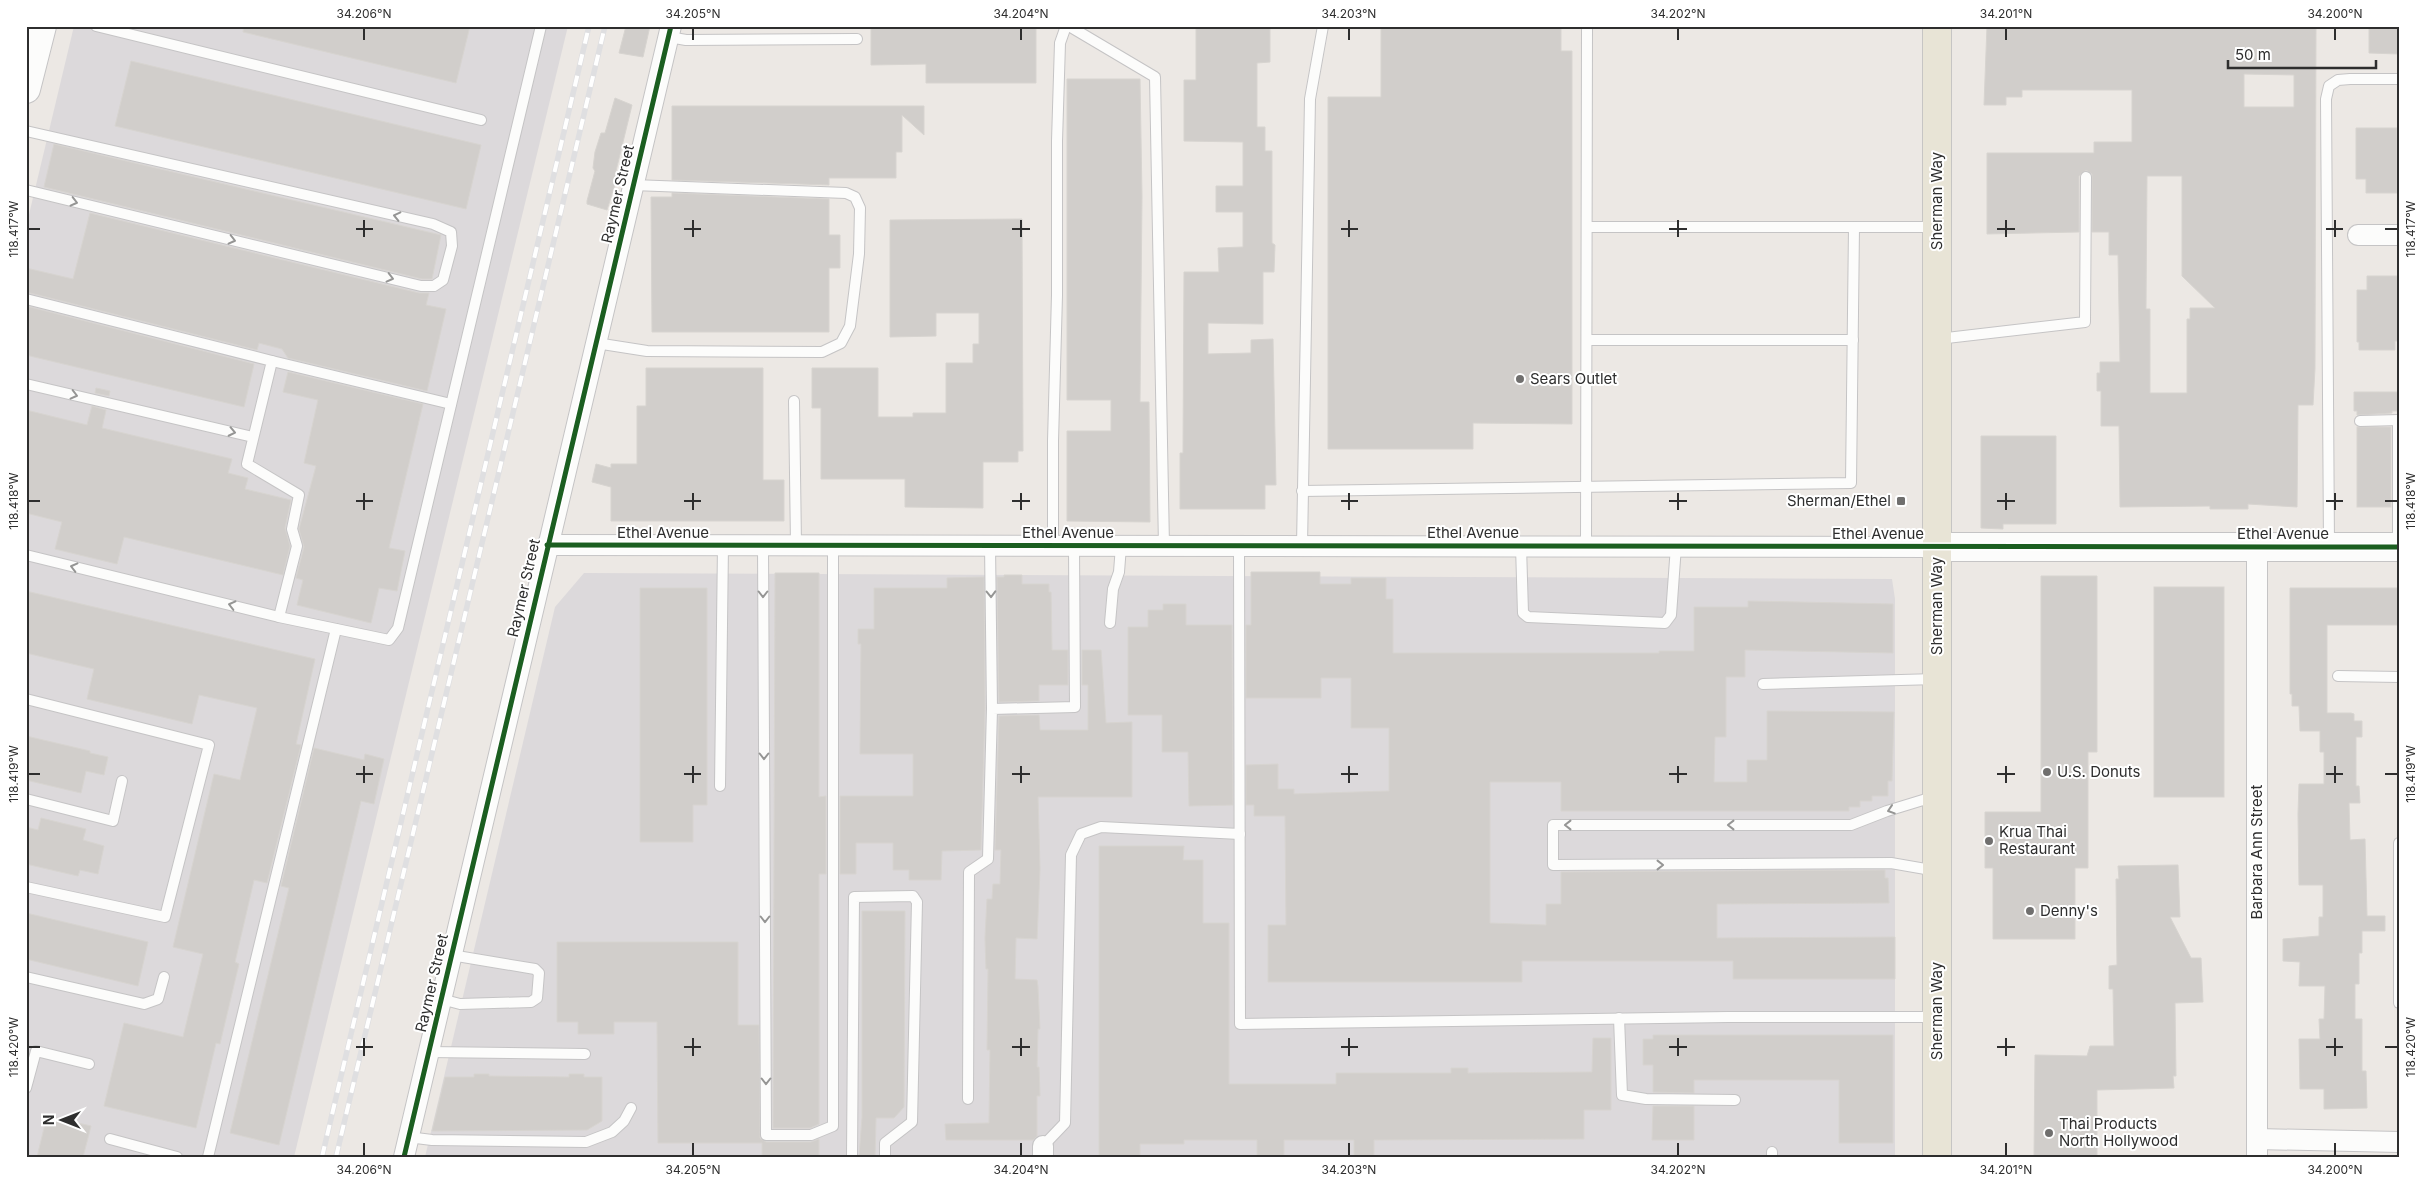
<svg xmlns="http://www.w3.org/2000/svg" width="2425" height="1183" font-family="Inter,sans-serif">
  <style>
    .industrial { fill: #dcd9db }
    .building { fill: #d1cecb; stroke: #d7d4d0; fill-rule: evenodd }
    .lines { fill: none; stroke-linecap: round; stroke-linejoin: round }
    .lane-casing { stroke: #c5c4c5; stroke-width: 12 }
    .street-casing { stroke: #c5c4c5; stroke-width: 22 }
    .secondary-casing { stroke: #c5c4c5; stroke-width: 30 }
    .primary-casing { stroke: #c6c5c4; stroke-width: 30 }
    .lane { stroke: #fcfcfb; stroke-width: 10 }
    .street { stroke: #fcfcfb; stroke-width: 20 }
    .secondary { stroke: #fcfcfb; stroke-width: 28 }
    .primary { stroke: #e8e4d6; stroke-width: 28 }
    .rail-casing { stroke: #dfdfe1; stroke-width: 5.5 }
    .rail { stroke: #fff; stroke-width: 4; stroke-dasharray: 11; stroke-linecap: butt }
    .cycleway-casing { stroke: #fff; stroke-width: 8 }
    .cycleway { stroke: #1b5e20; stroke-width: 5 }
    .oneway { stroke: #959594 }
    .ticks { fill: none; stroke: #2e2e2e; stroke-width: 2 }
    .poi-dot { fill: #706f6e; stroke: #fff; stroke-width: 2 }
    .labels { text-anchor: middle; stroke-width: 4; stroke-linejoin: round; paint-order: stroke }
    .street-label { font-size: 15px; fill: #2e2e2e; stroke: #fff }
    .poi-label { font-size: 15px; fill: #2e2e2e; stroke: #fff; text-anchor: start }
    .neatline { fill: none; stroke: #2e2e2e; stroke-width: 2 }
    .ticks-label { font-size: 12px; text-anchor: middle; fill: #2e2e2e }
  </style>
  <rect width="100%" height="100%" fill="#ece8e4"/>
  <g class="industrial">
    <path d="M74,26h494l-274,1131h-268v-930z"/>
    <path d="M584,573l1308,6 3,20v558h-1470l130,-550z"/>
  </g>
  <g class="building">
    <path d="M244,26h226l-14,57 -213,-51z"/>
    <path d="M626,26h24l-7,31 -24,-4z"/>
    <path d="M871,26h165v57h-110v-19l-55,1z"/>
    <path d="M1196,26h74v36l-13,1v64h8v24h7v92l3,2 -1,27h-11v52l-55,-1v31l43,-1v-13l22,-1 3,146h-11v24h-85v-56h3l1,-181h35l-1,-24 25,-1v-35h-27v-26h27v-44l-59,-1v-61h12z"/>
    <path d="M1381,26h180v25h11v373l-99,-1v26h-145v-352h53z"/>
    <path d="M1987,26h329l-1,342 -2,37h-15l-1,102 -49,-3v5h-38v-3l-90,1 -1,-81h-18v-35h-4v-18h3v-11h20l-2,-107h-9v-23h-17v-58l-6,-4 -7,6v56l-92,2v-81h107v-11h38v-52h-110v7h-16v8h-22zM2244,74l50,1v32h-50zM2147,176h35v100l33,32h-25v11h-3v74h-37v-84h-4z"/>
    <path d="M2369,26h30v28l-30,-1z"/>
    <path d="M131,61l350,84 -15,64 -351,-83z"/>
    <path d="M1067,79h73l2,118 -2,205h9l1,120 -83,-1v-90h44v-31h-44z"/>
    <path d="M615,98l17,7 -17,70 2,3 -10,32 -20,-6v-3l8,-30 -2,-3 2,-16 6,-19h4z"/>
    <path d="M672,106h252v29l-22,-20v37h-6v26h-67v7l-157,-5z"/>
    <path d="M2356,128h41v65h-31v-14h-10z"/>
    <path d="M54,144l387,91 -9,44h-10l-378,-92z"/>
    <path d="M672,193l157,6v36h11v33h-11v64h-177l-1,-135h21z"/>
    <path d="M90,213l329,80h10l-3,12 20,4 -19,82 -139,-33 -6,-9 -23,-6 -2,7 -231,-58v-24l47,11z"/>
    <path d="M1022,219l1,232h-5v11h-35v46l-78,-1v-28h-84v-71h-9v-40h66v49h35v-4h33v-50h27v-19h6v-31h-43v23l-46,1v-117z"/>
    <path d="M2367,276h31v65h-3v9h-36v-8h-2v-52h10z"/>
    <path d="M26,306l228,58 -10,43 -218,-52z"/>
    <path d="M646,368h117v112h21v41h-173v-34l-19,-5 4,-18 15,4v-4h26v-58h9z"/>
    <path d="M288,372l135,32 -34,144 16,3 -8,40 -18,-3 -8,35 -74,-18 6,-25 -7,-2 8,-31 -5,-18 17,-63 -12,-3 14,-63 -35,-8z"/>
    <path d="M96,388l14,3 -1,5 -14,-3z"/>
    <path d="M2354,392h45v19h-7v2l-35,2v-4h-3z"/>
    <path d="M92,406l14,4 -4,18 130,31 -4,14 20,5 -3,11 46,11 -6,28 5,18 -7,29 -159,-38 -7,27 -62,-15 7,-27 -36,-9v-103l61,15z"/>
    <rect x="2357" y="427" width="34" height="80"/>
    <path d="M1981,436h75v88h-53v5l-22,-1z"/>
    <path d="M1251,572h69v12h31v-6h35v21h7v54h266v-2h35v-44h54v-6l145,3v49l-148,-3v27h-19v60h-11l-1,45h33v-22h20v-49l127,1 -2,69h-4v15h-16v5h-12v6h-11v4h-288v-29h-71v141l56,2v-21h15v-32l324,-2v8h3l1,25 -172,1v34l178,-1v42h-162v-18h-211v21h-254v-57h18l-1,-109h-31v-11h-8v-40l32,-1v25h16v5l95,-3v-63h-38v-50h-30v20h-75v-73h5z"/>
    <path d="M775,573h44v224l7,-1v78h-7v250l-9,4h-37z"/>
    <path d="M1004,575h18v9h27v8h2l1,58h16v35h-29v16l-40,1 -2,-125h7z"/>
    <path d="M2041,576h56v176h-9v116h-13v71h-82v-71h-8v-56h56z"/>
    <path d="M984,577l1,132 -4,141 -39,1 -1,29h-32v-10h-16v-27h-37v31h-16v-78h73v-42h-53l1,-110h-3v-15h16v-41h73v-10z"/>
    <rect x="2154" y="587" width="70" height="210"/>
    <path d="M640,588h67v217h-14v37h-53z"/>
    <path d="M2290,588h109v37h-72v88h24l3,1v7h8v16h-6v49h3l1,17h-11l1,37 15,-1 2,77h18v15h-23v22h-3v31h-4v35h7v52h4l1,37 -43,1v-20h-24l-1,-50h21l-1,-20h5l1,-33h-26l1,-24 -17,-1v-22l36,-3v-19h4v-32h-24l-1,-71 1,-30h25v-32h-4v-21h-20l-1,-25h-7v-12h-2z"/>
    <path d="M26,591l289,68 -19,85 5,1 -34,138 -13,-3 -19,82 4,2 -19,80 -4,-1 -20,85 -92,-22 20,-83 59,14 20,-83 -30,-7 41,-173 26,6 17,-72 -58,-13 -7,29 -105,-25 7,-30 -68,-16z"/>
    <path d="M1163,604h23v21h46l1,180 -44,1 -1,-54h-26v-37h-34v-88h20v-17h15z"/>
    <path d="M1082,650h19l5,73 26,-1v75h-94l2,72 -3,70 -21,-1 -1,41 22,1 1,7 2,42h-2l-1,38h2l1,29h-3v40l-4,4h-87l-1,-16 44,-1 1,-73h-3l1,-81h-2l-1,-31 2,-39h5l1,-15h7l1,-34h-6l4,-134 40,-1 1,15h48v-45h-6z"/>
    <path d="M26,736l64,15v2l18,4 -4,18 -18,-4 -5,22 -55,-13z"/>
    <path d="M314,748l50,12 1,-6 19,5 -10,45 -13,-3 -82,344 -49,-12 59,-245 -8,-2z"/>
    <path d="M41,818l45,11 -3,11 21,6 -6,28 -18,-4 -2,6 -52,-12v-37l12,3z"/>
    <path d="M1099,846h85l-1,14h20v63h26v161h107v-11h115v-5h17v5l124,-1 1,-34h18v72h-27v29l-210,1v17h-20v-17h-70v17h-27v-17h-73v4h-44v13h-41z"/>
    <path d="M2178,865l2,52h-10l21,41h10l2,44 -28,1 1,73h-3l1,12 -77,2v67h-63l1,-102 52,1 3,-10h24l-1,-57h-4v-23l8,-1 -1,-86h3l-1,-13z"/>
    <path d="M862,911h43l-1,196 -10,11h-18l-1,39h-16l3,-39z"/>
    <path d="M26,913l122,29 -10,44 -112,-27z"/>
    <path d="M557,942h181v83h21l1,113 6,4h45l8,-3v18h-57v-14h-104l-1,-121h-43v12h-36v-12h-21z"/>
    <path d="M1653,1035h240v108h-54v-63h-145v13l-41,-1v-27h-10v-26h10z"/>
    <path d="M474,1074h15v2l80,1v-3h15v3h18v44l-15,9 -155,1 13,-54h29z"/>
    <path d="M1653,1106h41v34h-42z"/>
    <path d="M47,1116l44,10 -8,31h-46z"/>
  </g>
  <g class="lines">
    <defs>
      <g id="lane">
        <path d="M96,26l385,94"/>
        <path d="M1069,26l86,51 9,469"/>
        <path d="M669,37l17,3 171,-1"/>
        <path d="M26,131l407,93 18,8 1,14 -9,34 -9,6h-13l-395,-96"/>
        <path d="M1587,227h349"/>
        <path d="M26,299l246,62 -25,103 52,31 -7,34 5,17 -18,71"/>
        <path d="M1938,339l147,-17 1,-145"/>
        <path d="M1587,340h266"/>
        <path d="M596,343l51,8 175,1 19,-9 9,-17 9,-72 1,-46 -5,-11 -9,-4 -213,-8"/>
        <path d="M272,361l179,43"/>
        <path d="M26,384l227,53"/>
        <path d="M794,401l2,144"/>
        <path d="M2398,420v126"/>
        <path d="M2360,421l39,-1"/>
        <path d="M1302,491l549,-8 3,-256"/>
        <path d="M763,545l3,590h45l22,-9v-581"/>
        <path d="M990,545l2,164"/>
        <path d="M1053,546v-105l4,-146v-154l3,-98 6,-17"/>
        <path d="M1239,546l1,478 488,-7h208"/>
        <path d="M1302,546l8,-447 13,-73"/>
        <path d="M1521,546l2,67 5,4 137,6 6,-8 5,-69"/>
        <path d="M1586,546l1,-520"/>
        <path d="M2329,546l-3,-447 3,-13 9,-6 12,-1h49"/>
        <path d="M26,555l253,62 110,23 9,-12 143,-602"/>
        <path d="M1110,623l3,-34 6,-17 2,-26"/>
        <path d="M2338,676l61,1"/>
        <path d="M1763,684l173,-5"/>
        <path d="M26,699l183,46 -44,172 -139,-30"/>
        <path d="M720,786l3,-241"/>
        <path d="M1936,796l-49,15 -36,14h-298v40l338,-2 46,8"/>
        <path d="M26,799l87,22 9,-40"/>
        <path d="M2399,843v160"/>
        <path d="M26,977l118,27 14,-5 6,-22"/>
        <path d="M441,999l19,5 71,-2 6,-4 2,-25 -4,-4 -84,-14"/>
        <path d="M1619,1018l3,77 24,4 89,1"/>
        <path d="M428,1052l157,2"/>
        <path d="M26,1088l10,-37 53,13"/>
        <path d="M968,1099l1,-227 19,-13 4,-150 83,-2 -1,-161"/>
        <path d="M408,1137l24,3 154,2 26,-10 12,-11 7,-13"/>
        <path d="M110,1139l67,18"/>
        <path d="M1043,1146l22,-23 6,-268 10,-21 20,-7 139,7"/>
        <path d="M208,1157l128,-528"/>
        <path d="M852,1157l2,-260 59,-1 4,6 -5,220 -27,21v14"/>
        <path d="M1772,1157v-5"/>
      </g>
      <g id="street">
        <path d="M2358,235h41"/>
        <path d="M547,545l1390,2"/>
        <path d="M2257,1139l142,3"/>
        <path d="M1043,1146v11"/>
        <path d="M404,1157l267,-1131"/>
        <path d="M2257,1157v-610"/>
      </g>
      <g id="secondary">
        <path d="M26,89l16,-63"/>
        <path d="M1937,547h462"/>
      </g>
      <path id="primary" d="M1937,26v1131"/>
    </defs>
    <use href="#lane" class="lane-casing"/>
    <use href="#street" class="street-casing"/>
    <use href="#secondary" class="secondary-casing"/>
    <use href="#primary" class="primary-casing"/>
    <use href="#lane" class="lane"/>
    <use href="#street" class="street"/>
    <use href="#secondary" class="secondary"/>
    <use href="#primary" class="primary"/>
    <defs>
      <g id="rail">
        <path d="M322,1157l267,-1131"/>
        <path d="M336,1157l269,-1131"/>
      </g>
    </defs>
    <use href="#rail" class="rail-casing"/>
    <use href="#rail" class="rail"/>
    <defs>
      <g id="cycleway">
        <path d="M547,545l1852,2"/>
        <path d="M404,1157l267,-1131"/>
      </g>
    </defs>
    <use href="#cycleway" class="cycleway-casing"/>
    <use href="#cycleway" class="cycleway"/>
  </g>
  <defs><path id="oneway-chevron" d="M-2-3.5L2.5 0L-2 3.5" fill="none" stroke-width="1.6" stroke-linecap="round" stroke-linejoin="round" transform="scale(1.25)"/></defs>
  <g class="oneway">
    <use href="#oneway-chevron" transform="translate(74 202) rotate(14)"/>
    <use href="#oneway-chevron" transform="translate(397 216) rotate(-167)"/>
    <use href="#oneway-chevron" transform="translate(232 240) rotate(14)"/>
    <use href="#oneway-chevron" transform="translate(390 278) rotate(14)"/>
    <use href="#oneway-chevron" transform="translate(74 395) rotate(14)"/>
    <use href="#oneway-chevron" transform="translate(232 432) rotate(12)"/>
    <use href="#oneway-chevron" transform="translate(74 567) rotate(-166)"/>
    <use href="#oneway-chevron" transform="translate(763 594) rotate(90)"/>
    <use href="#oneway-chevron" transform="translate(991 594) rotate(89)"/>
    <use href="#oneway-chevron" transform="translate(232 605) rotate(-166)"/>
    <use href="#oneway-chevron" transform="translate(764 756) rotate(90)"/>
    <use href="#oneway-chevron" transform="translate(1891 810) rotate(162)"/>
    <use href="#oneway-chevron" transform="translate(1568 825) rotate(180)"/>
    <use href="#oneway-chevron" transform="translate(1731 825) rotate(180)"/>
    <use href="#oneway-chevron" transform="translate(1660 865)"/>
    <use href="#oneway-chevron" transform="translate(765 919) rotate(90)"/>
    <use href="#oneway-chevron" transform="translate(766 1081) rotate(90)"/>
  </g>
  <path class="ticks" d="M364,28v12M693,28v12M1021,28v12M1349,28v12M1678,28v12M2006,28v12M2335,28v12M364,220v17M693,220v17M1021,220v17M1349,220v17M1678,220v17M2006,220v17M2335,220v17M28,229h12M356,229h17M684,229h17M1012,229h18M1341,229h17M1669,229h18M1997,229h18M2326,229h17M2385,229h13M364,493v17M693,493v17M1021,493v17M1349,493v17M1678,493v17M2006,493v17M2335,493v17M28,501h12M356,501h17M684,501h17M1012,501h18M1341,501h17M1669,501h18M1997,501h18M2326,501h17M2385,501h13M364,766v17M693,766v17M1021,766v17M1349,766v17M1678,766v17M2006,766v17M2335,766v17M28,774h12M356,774h17M684,774h17M1012,774h18M1341,774h17M1669,774h18M1997,774h18M2326,774h17M2385,774h13M364,1038v18M693,1038v18M1021,1038v18M1349,1038v18M1678,1038v18M2006,1038v18M2335,1038v18M28,1047h12M356,1047h17M684,1047h17M1012,1047h18M1341,1047h17M1669,1047h18M1997,1047h18M2326,1047h17M2385,1047h13M364,1143v13M693,1143v13M1021,1143v13M1349,1143v13M1678,1143v13M2006,1143v13M2335,1143v13"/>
  <g class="poi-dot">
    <circle cx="1520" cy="379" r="5"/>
    <rect x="1896" y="496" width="10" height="10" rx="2.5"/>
    <circle cx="2047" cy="772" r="5"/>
    <circle cx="1989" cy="841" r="5"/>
    <circle cx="2030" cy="911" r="5"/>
    <circle cx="2049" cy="1133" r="5"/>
  </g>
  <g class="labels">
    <g class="street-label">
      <text transform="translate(618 194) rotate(-77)" y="5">Raymer Street</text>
      <text transform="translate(1937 201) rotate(-90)" y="5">Sherman Way</text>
      <text x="663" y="538">Ethel Avenue</text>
      <text x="1068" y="538">Ethel Avenue</text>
      <text x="1473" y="538">Ethel Avenue</text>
      <text x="1878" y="539">Ethel Avenue</text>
      <text x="2283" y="539">Ethel Avenue</text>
      <text transform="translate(524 588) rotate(-77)" y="5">Raymer Street</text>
      <text transform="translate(1937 606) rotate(-90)" y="5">Sherman Way</text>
      <text transform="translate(2257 852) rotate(-90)" y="5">Barbara Ann Street</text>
      <text transform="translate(432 983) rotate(-77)" y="5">Raymer Street</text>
      <text transform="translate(1937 1011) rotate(-90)" y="5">Sherman Way</text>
    </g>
    <g class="poi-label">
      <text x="1530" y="384">Sears Outlet</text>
      <text x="1891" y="506" text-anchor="end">Sherman/Ethel</text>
      <text x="2057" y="777">U.S. Donuts</text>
      <text x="1999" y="837">Krua Thai<tspan x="1999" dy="17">Restaurant</tspan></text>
      <text x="2040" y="916">Denny's</text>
      <text x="2059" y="1129">Thai Products<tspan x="2059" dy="17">North Hollywood</tspan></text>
    </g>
  </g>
  <rect width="2425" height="1183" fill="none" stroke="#ffffff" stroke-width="55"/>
  <g transform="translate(62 1120) rotate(270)" stroke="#ffffff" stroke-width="4" paint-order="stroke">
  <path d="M0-4L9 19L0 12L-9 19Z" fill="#2e2e2e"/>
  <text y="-8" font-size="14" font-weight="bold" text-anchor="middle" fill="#2e2e2e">N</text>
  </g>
  <path d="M2228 60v8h148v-8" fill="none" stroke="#2e2e2e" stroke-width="2.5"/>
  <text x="2235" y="60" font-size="15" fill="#2e2e2e" stroke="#ffffff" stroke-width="4" paint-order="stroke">50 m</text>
  <rect x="28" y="28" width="2370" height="1128" class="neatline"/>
  <g class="ticks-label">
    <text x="364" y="18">34.206°N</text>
    <text x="693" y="18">34.205°N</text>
    <text x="1021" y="18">34.204°N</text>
    <text x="1349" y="18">34.203°N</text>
    <text x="1678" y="18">34.202°N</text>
    <text x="2006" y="18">34.201°N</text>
    <text x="2335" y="18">34.200°N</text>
    <text transform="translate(2411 229) rotate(-90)" y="4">118.417°W</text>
    <text transform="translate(14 229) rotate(-90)" y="4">118.417°W</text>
    <text transform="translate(2411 501) rotate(-90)" y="4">118.418°W</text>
    <text transform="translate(14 501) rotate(-90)" y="4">118.418°W</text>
    <text transform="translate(2411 774) rotate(-90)" y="4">118.419°W</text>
    <text transform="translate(14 774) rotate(-90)" y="4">118.419°W</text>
    <text transform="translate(2411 1047) rotate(-90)" y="4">118.420°W</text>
    <text transform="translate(14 1047) rotate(-90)" y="4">118.420°W</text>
    <text x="364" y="1174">34.206°N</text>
    <text x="693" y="1174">34.205°N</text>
    <text x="1021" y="1174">34.204°N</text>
    <text x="1349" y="1174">34.203°N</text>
    <text x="1678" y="1174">34.202°N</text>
    <text x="2006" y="1174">34.201°N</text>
    <text x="2335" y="1174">34.200°N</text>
  </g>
</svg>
